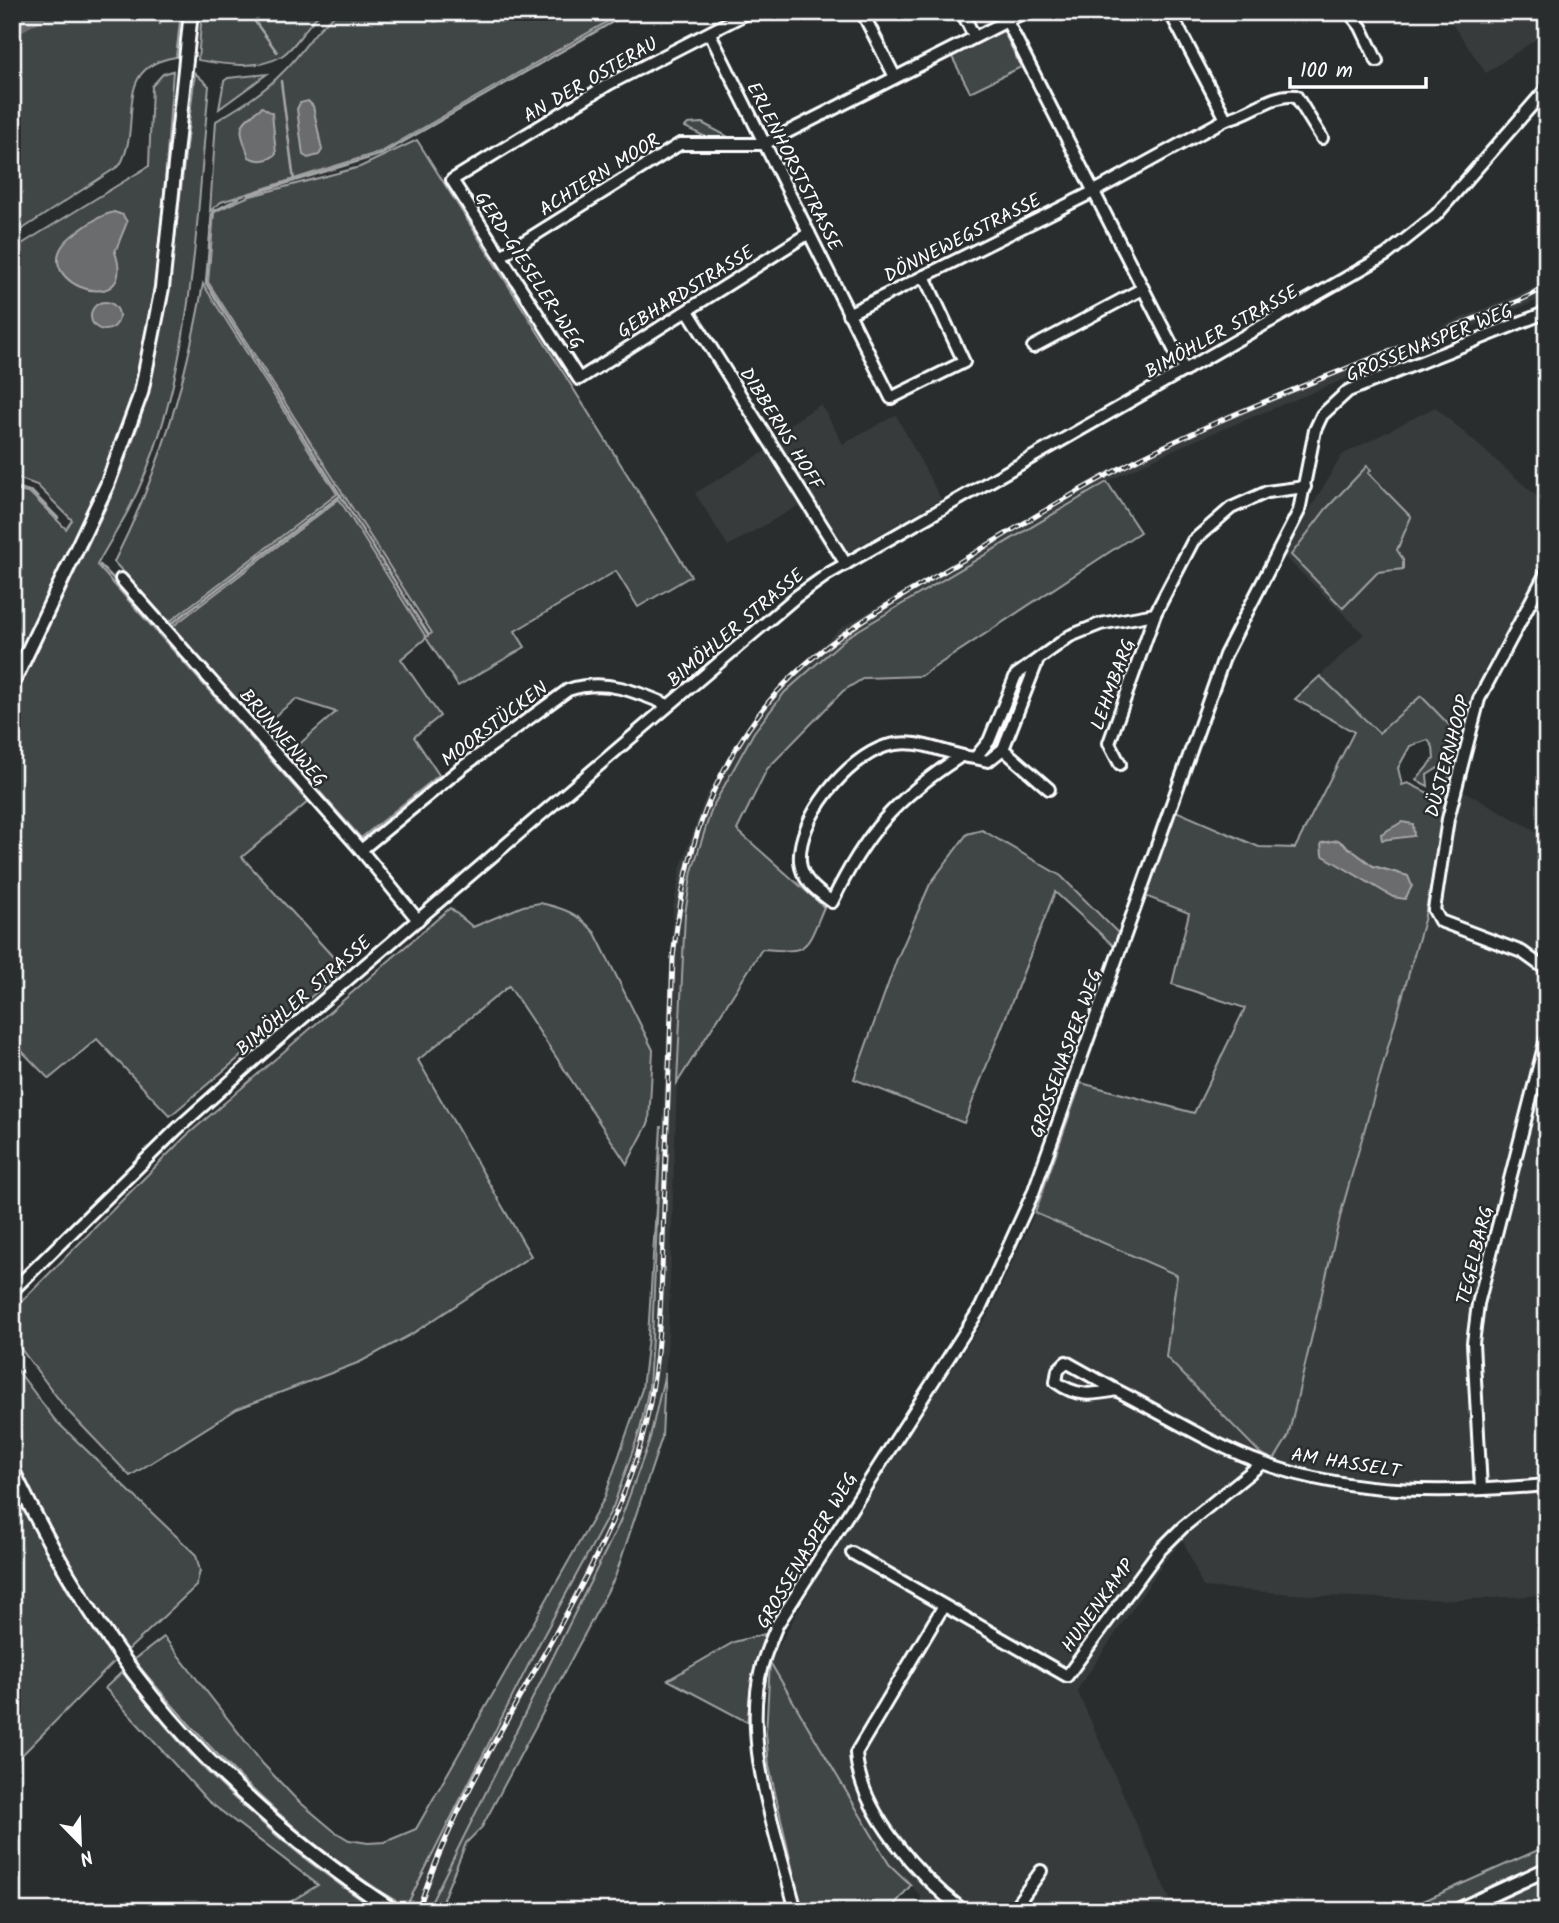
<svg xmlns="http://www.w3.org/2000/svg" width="1559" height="1923" font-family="Kalam,sans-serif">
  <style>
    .built { fill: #373a3b }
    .green { fill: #414445; stroke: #a0a2a2; stroke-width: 2; fill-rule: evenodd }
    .water { fill: #6a6c6d; stroke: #a6a7a7; stroke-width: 2 }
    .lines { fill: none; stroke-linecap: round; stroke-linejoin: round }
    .stream { stroke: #a6a7a7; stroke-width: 2.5 }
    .river { stroke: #6a6c6d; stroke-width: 16 }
    .minor-casing { stroke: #fff; stroke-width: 16 }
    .major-casing { stroke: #fff; stroke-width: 18 }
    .minor { stroke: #2a2d2e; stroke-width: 10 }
    .major { stroke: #2a2d2e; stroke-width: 12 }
    .rail-casing { stroke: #fff; stroke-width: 5 }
    .rail { stroke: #2a2d2e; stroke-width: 2.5; stroke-dasharray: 8; stroke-linecap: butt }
    .labels { text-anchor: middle; stroke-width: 5; stroke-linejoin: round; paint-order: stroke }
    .street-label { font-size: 19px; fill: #fff; stroke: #2a2d2e }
  </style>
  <rect width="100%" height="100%" fill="#2a2d2e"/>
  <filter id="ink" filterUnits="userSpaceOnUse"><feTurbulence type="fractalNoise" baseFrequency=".0143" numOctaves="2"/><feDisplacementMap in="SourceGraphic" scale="14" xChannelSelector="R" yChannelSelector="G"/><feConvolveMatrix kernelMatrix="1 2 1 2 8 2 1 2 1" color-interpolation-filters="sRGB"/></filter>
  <g filter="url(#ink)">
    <g class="built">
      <path d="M1444,12h103v20l-61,41z"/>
      <path d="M1547,280v15l-16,8 -352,144 -72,35 -260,155 -62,55 -31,40 -42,76 -20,63 -11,100 -13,367 -3,35 -16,69 -30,82 -192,387h-21l133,-267 74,-137 14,-38 25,-131 21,-429 8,-43 24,-68 41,-72 33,-41 62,-57 260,-154 113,-55 316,-129z"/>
      <path d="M821,404l22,40 53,-29 45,84 -108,62 -35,-55 -70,40 -33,-53 86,-51 -5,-9z"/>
      <path d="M1435,407l112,98v56l-61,105 -26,70 -39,-39 -42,36 -59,-57 44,-42 -81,-79 59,-100z"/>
      <path d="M1451,784l96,53v758l-91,5 -137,-4 -116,-9 -20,-47 -18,21 -88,129 98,221h-253l-2,-16 -31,-31 -119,-202 72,-131 146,-216 47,-102 142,62 -11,82 94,96 14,6 14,-22 54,-228 82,-289z"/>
    </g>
    <g class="green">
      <path d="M40,12h141l-5,45c-66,10 -32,66 -56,108l-108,71v-206z"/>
      <path d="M202,12h120c-16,12 -26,36 -42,45 -23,13 -58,7 -82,3z"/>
      <path d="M339,12h92l3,10 14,-2v-8h176l-241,139 -162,51 -11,9 6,-90c25,-15 47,-28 67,-49 22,-21 29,-42 56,-60z"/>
      <path d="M1003,30l18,37 -51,25 -19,-37z"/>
      <path d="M173,71c-9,118 -12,237 -50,351 -28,85 -74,165 -111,246v-179l19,5 35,35 6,-9 -35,-35 -25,-9v-226l137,-84 3,-80 11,-12z"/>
      <path d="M195,73l14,13c-13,135 -16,300 -80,423 -10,19 -22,37 -32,56l211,237 -66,55 102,112 -174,147 -73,-77 -48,40 -37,-38v-338l100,-208 28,-74 27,-117z"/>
      <path d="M267,74l-48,35 5,-28 4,-3z"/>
      <path d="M702,123l25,13v6h-11l-31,-15 3,-3z"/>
      <path d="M417,140l274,436 -53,31 -22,-36 -101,60 10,16 -67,39 -32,-48 -25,21 39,57 -26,21 25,38 -78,63 -74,-83 49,-43 -40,-13 -35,28 -89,-100 167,-128 87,138 6,-4 -224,-351 6,-69 4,-3 29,-13 113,-30z"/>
      <path d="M203,284l134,210 -168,128 -55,-60c46,-92 71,-177 89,-278z"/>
      <path d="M1367,466l4,4 -3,3 43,44 -14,33 6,9v10l-25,3 -35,36 -52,-53 35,-46z"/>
      <path d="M1107,482l33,50 -219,144 -57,2 -21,13 -76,78 -30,61 87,77c-19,44 -14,46 -62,42l-85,134 8,-169 7,-43 20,-63 42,-76 31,-40 62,-55z"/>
      <path d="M1320,676l59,57 42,-37 39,40 -36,184 -82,289 -54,228 -14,23 -14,-7 -94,-96 11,-82 -142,-62 46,-130 113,30 51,-105 -73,-24 17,-71 -44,-17 31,-85 83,36 36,1 59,-116 -59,-33zM1428,740l5,7 1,12 -18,21 12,6 -1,-11 11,-7 12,1 1,4 -9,16 -12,5 -22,-11 -6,2 -4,-17 12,-22zM1338,840l35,26 35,10 -85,-21z"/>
      <path d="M982,830l79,46 60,60 -4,13 -62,-57 -91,231 -110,-44 43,-120 33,-75 37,-50z"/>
      <path d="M540,903c24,5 39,11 55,30l58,117 -4,72 -22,42 -118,-178 -91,74 113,196 -119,78 -52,28 -123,47 -107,67 -64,-67 -54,-72v-26l173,-174 265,-229 23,19 50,-21z"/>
      <path d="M661,1126l-9,212 -3,49 -9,43 -27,77 -74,137 -133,263c-108,-64 -193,-151 -272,-247l30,-23 99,127 33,35 38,32 15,9 19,3 17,-1 31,-13 188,-330 38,-110 6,-52z"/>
      <path d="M12,1363l43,57 141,135 4,16 -4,15 -69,65 -40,-57 -47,-84 -19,-41 -9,-24z"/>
      <path d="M665,1373l-3,64 -47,140 -133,250 -16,16 -28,68h-11l192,-387 30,-82z"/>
      <path d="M12,1488l55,102 48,71 -103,104z"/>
      <path d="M765,1634l-9,28 -9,60 -79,-42 66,-38z"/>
      <path d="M770,1662l119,202 22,21 -22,26h-87l-33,-145 -3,-33z"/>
      <path d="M122,1672c23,29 46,59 72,86 55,58 116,108 184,153h-103l43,-26 -110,-84 -103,-113z"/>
      <path d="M1547,1846v15l-110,50h-36z"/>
      <path d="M1547,1879v32h-72z"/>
    </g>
    <g class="water">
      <path d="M308,101l5,5 9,44 -3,5 -11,3 -5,-3 -6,-46 3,-6z"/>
      <path d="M262,107l10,6 4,41c-7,7 -19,8 -27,3 -10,-30 -14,-30 13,-50z"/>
      <path d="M114,212l9,3 4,7 -12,30c26,76 -108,24 -35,-22 11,-8 21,-15 34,-18z"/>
      <circle cx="105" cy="316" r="14"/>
      <path d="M1402,822l11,2 1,12 -32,4 -1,-6z"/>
      <path d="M1338,840l35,26 35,10 4,10 -7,13 -12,-2 -71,-42 -1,-12z"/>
    </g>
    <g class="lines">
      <g class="stream">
        <path d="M248,12l29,40"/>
        <path d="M160,24l1,-12"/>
        <path d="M281,81l13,100"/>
        <path d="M248,195l134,-41 248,-142"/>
        <path d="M239,198l-27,14 -6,71 222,351"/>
        <path d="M12,486l20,6 26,26"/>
        <path d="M100,565l18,18"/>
        <path d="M171,624l170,-129"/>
      </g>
      <path class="river" d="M12,28l28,-16"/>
      <defs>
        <g id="minor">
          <path d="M749,12l-140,72 -157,96 127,199 230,-146"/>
          <path d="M862,12l33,65"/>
          <path d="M962,12l12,24"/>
          <path d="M1024,12l-17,9 178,350"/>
          <path d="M1170,12l56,107"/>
          <path d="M1349,12l12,15 16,34"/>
          <path d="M710,34l181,364 73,-36 -40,-86"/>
          <path d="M501,256l179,-112h84l243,-123"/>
          <path d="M688,311l158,253"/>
          <path d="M848,314l245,-122 133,-73c24,-4 45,-26 70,-23l26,42"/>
          <path d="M1033,347l109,-58"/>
          <path d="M1547,571l-68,128 -31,120 -14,91 6,11 82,31 25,18"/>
          <path d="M121,579l240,271 57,70"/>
          <path d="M1037,662l-34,87 -15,12 -13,-3 14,-17 27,-66 54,-39 30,-12 55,-10"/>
          <path d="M1003,749l46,40"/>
          <path d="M958,758c-63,41 -93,76 -126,144 -14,-10 -31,-22 -32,-41 -3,-42 47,-103 86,-115 32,-10 59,9 89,12"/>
          <path d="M1120,764l-11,-21 46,-129 38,-73 38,-33 36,-16 38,-5"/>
          <path d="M361,850l103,-84 104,-76c36,-12 67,1 100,15"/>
          <path d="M12,1291l166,-163 99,-88 520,-444 31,-22 558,-319 50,-40 111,-127"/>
          <path d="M1116,1390l-50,-28 -8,8 -2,12c20,15 36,13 60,8 48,24 99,57 149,74 90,32 189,29 282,21"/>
          <path d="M1481,1489l-8,-146 5,-39 69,-269"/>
          <path d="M852,1553l215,123 91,-124 25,-25 79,-64"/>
          <path d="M943,1607l-87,146c3,58 63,124 108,158"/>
          <path d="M796,1911c-19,-76 -55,-169 -34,-246 4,-14 10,-27 15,-40l204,-318 52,-114 192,-538 74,-144 16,-81 7,-15 26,-24 199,-79"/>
          <path d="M1012,1911l29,-40"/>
        </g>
        <g id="major">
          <path d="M12,685l95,-200 34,-92 21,-105 29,-276"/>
          <path d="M12,1469c93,195 202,323 382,442"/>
          <path d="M1456,1911l91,-42"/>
        </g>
      </defs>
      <use href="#minor" class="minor-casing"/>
      <use href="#major" class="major-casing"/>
      <use href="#minor" class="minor"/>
      <use href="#major" class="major"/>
      <defs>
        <path id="rail" d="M418,1911c50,-155 158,-284 213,-437 31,-85 30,-178 33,-267 3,-83 6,-166 9,-249 10,-93 29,-167 86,-244 49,-66 124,-107 194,-148 60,-36 120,-74 183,-106 124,-62 257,-108 385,-160l26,-13"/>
      </defs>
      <use href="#rail" class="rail-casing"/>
      <use href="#rail" class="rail"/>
    </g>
  </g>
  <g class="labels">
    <g class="street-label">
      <text transform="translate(590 79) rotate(-30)" y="7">AN DER OSTERAU</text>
      <text transform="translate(795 166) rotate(63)" y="7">ERLENHORSTSTRASSE</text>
      <text transform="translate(599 174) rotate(-32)" y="7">ACHTERN MOOR</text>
      <text transform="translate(962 237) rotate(-27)" y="7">DÖNNEWEGSTRASSE</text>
      <text transform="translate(530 270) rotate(57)" y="7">GERD-GIESELER-WEG</text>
      <text transform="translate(685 291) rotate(-32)" y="7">GEBHARDSTRASSE</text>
      <text transform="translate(1221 331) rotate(-29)" y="7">BIMÖHLER STRASSE</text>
      <text transform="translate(1429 342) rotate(-22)" y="7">GROSSENASPER WEG</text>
      <text transform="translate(782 428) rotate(58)" y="7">DIBBERNS HOFF</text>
      <text transform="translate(735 627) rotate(-40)" y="7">BIMÖHLER STRASSE</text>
      <text transform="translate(1112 684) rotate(-70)" y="7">LEHMBARG</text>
      <text transform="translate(494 723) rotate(-37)" y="7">MOORSTÜCKEN</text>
      <text transform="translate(284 737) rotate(49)" y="7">BRUNNENWEG</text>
      <text transform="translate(1447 756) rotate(-75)" y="7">DÜSTERNHOOP</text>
      <text transform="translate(303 995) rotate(-41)" y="7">BIMÖHLER STRASSE</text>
      <text transform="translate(1065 1053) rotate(-70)" y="7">GROSSENASPER WEG</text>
      <text transform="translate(1474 1255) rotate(-76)" y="7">TEGELBARG</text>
      <text transform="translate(1346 1462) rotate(9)" y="7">AM HASSELT</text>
      <text transform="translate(806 1550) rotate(-59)" y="7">GROSSENASPER WEG</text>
      <text transform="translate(1097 1605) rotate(-54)" y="7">HUNENKAMP</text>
    </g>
  </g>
  <rect width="1559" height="1923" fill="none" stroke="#2a2d2e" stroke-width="42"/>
  <rect x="21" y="21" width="1517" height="1881" fill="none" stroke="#fff" stroke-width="2.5" filter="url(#ink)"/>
  <g transform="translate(80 1843) rotate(157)" stroke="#2a2d2e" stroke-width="5" paint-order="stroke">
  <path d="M0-5L12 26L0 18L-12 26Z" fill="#ffffff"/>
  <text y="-10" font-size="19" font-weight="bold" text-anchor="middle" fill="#ffffff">N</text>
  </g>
  <path d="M1290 77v10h136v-10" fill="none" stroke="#ffffff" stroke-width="3.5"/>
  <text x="1300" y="77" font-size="21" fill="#ffffff" stroke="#2a2d2e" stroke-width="5" paint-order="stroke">100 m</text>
</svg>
